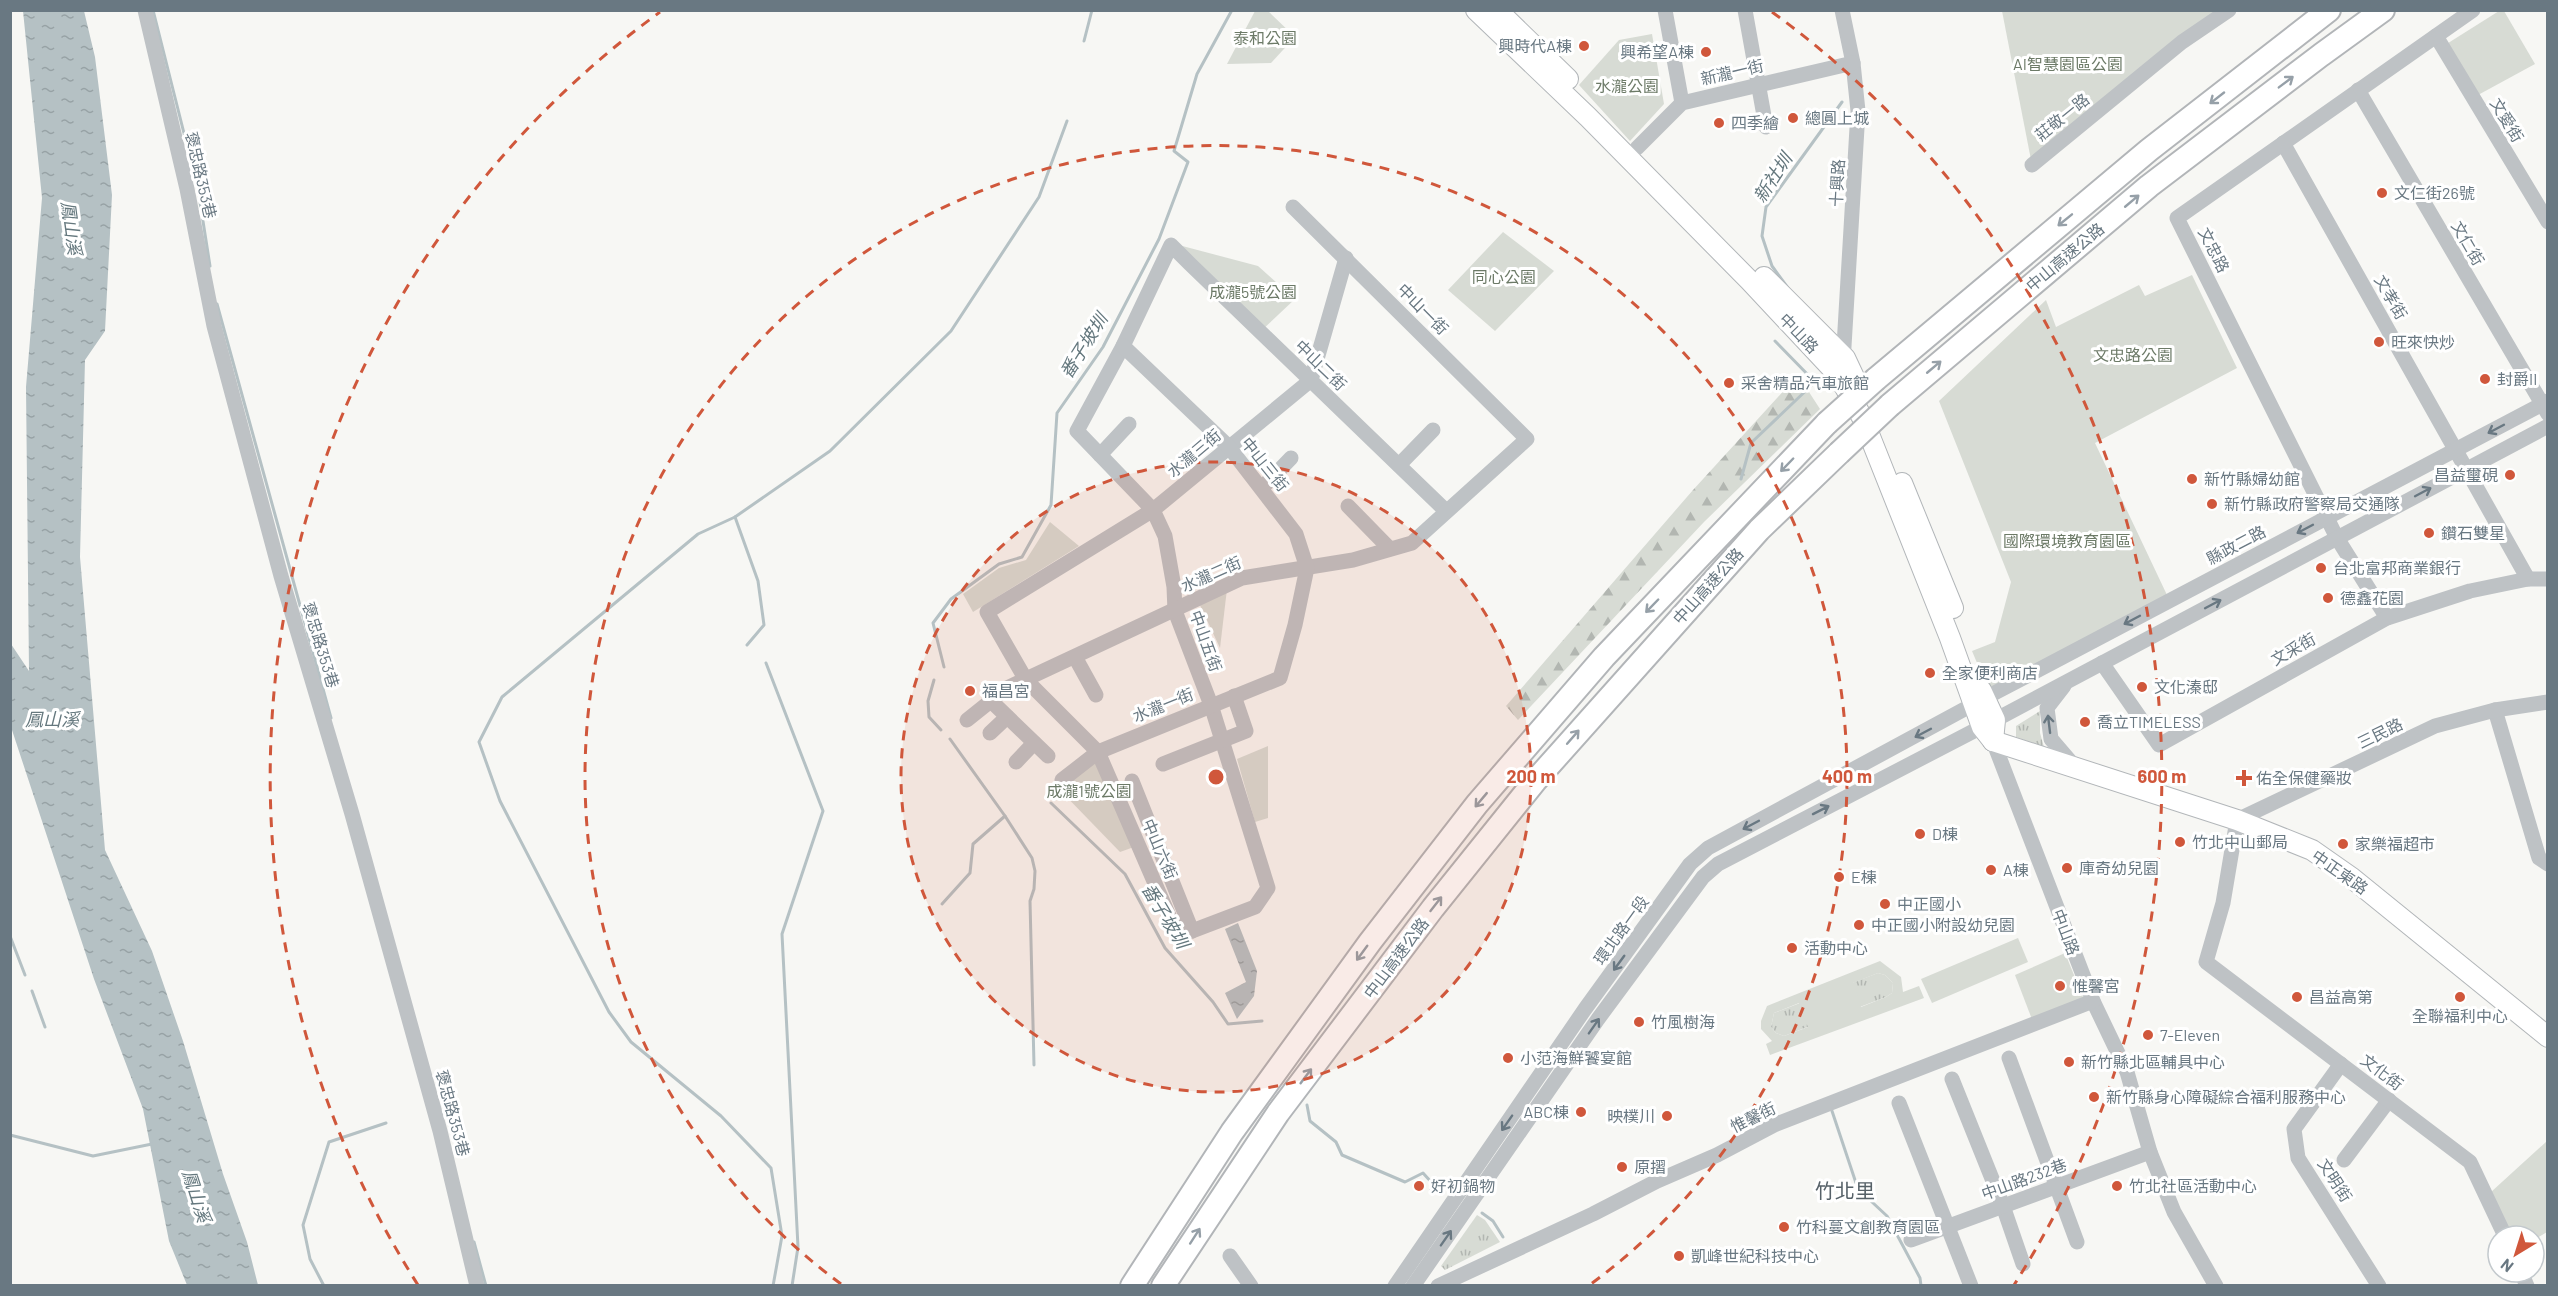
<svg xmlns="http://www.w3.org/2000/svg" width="2558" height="1296" font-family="Barlow,'Noto Sans TC',sans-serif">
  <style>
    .grass { fill: url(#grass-tufts) }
    .forest { fill: url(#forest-firs) }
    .park { fill: #d7dbd4; fill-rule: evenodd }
    .water { fill: url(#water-ripples) }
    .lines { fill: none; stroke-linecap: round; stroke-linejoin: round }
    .stream { stroke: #b5c1c4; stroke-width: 3 }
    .major-casing { stroke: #b2b6b9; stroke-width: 22 }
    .highway-casing { stroke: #b2b5b8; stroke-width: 26 }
    .minor { stroke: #bec2c5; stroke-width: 15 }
    .major { stroke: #fff; stroke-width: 20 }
    .highway { stroke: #fff; stroke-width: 22 }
    .highway-bridge-casing { stroke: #b2b5b8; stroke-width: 26; stroke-linecap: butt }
    .highway-bridge { stroke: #fff; stroke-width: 22 }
    .oneway { stroke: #96a0a8 }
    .oneway2 { stroke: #697882 }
    .ring { fill: none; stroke: #d0573b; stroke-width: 3; stroke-dasharray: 10 8 }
    .poi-dot { fill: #d0573b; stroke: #fff; stroke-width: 2 }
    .labels { text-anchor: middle; stroke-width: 6; stroke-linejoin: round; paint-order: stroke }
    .park-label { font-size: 16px; fill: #6c7a67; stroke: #fff }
    .poi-label { font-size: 16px; fill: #697882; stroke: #fff; text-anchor: start }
    .street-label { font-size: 16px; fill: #697882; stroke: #fff }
    .water-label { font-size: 18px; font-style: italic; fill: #65787e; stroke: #fff }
    .quarter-label { font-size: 20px; fill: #566168; stroke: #fff }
    .centre { fill: #d0573b; stroke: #fff; stroke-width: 3 }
    .ring-label { font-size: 18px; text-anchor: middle; font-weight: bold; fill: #d0573b; stroke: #fff; stroke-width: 6; stroke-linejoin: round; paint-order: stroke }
  </style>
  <defs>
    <pattern id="grass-tufts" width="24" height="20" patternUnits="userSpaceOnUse" patternTransform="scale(1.5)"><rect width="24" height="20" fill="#d7dbd4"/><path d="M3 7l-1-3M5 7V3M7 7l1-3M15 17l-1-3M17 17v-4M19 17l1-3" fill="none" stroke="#b2b6b1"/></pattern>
    <pattern id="forest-firs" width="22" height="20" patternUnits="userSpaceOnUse" patternTransform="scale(1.5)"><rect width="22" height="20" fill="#d7dbd4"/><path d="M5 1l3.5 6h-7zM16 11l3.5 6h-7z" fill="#b2b6b1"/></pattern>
    <pattern id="water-ripples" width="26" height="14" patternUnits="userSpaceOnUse" patternTransform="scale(1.5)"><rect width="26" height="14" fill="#b5c1c4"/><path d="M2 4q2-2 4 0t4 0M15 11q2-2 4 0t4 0" fill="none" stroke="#97a2a5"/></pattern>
  </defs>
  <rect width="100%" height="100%" fill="#f7f7f4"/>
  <g class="grass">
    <path d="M2040,711v22l4,14 -28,-10v-11z"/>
    <path d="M1878,973l7,2 8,8 -1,10 -6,4 -102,39 -8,-3 -5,-6 3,-14z"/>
    <path d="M1477,1215l8,5 15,22 -55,28 -4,-4z"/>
  </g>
  <path class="forest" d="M1798,375l22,34 -116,113 -186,198 -12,-14 187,-216z"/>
  <g class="park">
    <path d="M1255,11h13l27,26 -24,26 -44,1z"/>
    <path d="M2002,11h227l-197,154z"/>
    <path d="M2499,11h5l31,53 -57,31 -33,-50z"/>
    <path d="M1652,34l12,70 -34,37 -51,-56 40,-45z"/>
    <path d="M1503,232l51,39 -59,60 -47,-41z"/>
    <path d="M1171,243l87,23 37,33 -34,32z"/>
    <path d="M2192,275l45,93 -142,75 72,152 -179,94 -16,-38 23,-9 16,-60 -72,-181 107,-101 10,27 83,-42 6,11z"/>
    <path d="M1050,522l29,24 -106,66 -10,-18 36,-26 27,-8z"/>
    <path d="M1227,589l-7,59 -21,-45z"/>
    <path d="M1268,746v72l-13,4 -18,-63z"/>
    <path d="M1097,762l37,85 -14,5 -62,-64z"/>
    <path d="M2018,938l10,24 -96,41 -11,-24z"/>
    <path d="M2065,953l20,49 -52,20 -18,-47z"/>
    <path d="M1880,961l21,16 2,15 16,-6 5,12 -154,57 -4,-11 6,-3 -11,-12v-8l6,-15zM1878,973l7,2 8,8 -1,10 -6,4 -25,10 -8,-24zM1799,1003l9,24 -24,9 -8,-3 -5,-6 3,-14z"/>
    <path d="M2547,1141v91l-13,8v-4h-23l-20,-44z"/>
  </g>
  <g class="water">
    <path d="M23,11h61l11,46 17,138 -7,136 -20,29 -5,197 25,293 47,101 31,90 40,133 24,68 11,43h-71l-18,-44 -26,-132 -49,-130 -83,-252v-83l18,27 -3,-284 16,-189z"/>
    <path d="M1238,923l19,48 -3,25 -17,23 -12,-26 21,-11 -21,-53z"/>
  </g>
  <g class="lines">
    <g class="stream">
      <path d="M153,10l44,175"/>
      <path d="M1084,41l8,-31"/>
      <path d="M200,202l10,64"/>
      <path d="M1788,288l-16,-22 -10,-30 4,-29 76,-105"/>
      <path d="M217,304l114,414"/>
      <path d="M1741,479l10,-36 64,-61 -40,-41"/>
      <path d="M735,517l23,64 6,44 -17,20"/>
      <path d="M766,663l57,148 -41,123 16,313 -6,39"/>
      <path d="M944,667l-11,-44 18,-24 48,-35 23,-7 29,-52 6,-92 46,-66 56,-108 29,-77 -14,-11 23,-77 35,-64"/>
      <path d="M934,680l-6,21 1,16 12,13"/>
      <path d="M950,739l55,77 27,42 3,13 -1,18 -4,12 4,164"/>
      <path d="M1051,803l74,71 40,74 48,54 15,22 34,-3"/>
      <path d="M942,904l28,-31 3,-29 32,-28"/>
      <path d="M10,936l15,39"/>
      <path d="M32,991l13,36"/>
      <path d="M1307,1105l3,16 26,21 6,13 63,27 18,-9 10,11 -2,6"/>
      <path d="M1832,1111l26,78 29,27 33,62 1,8"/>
      <path d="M10,1135l83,21 59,-12"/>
      <path d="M1482,1213l11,8 10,16"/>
      <path d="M474,1242l12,44"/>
      <path d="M324,1286l-14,-27 -7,-34 26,-83 57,-19"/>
      <path d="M773,1286l9,-50 -11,-68 -50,-52 -90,-74 -22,-30 -109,-211 -21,-59 23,-45 196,-163 37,-17 95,-66 121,-120 88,-134 28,-76"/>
    </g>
    <defs>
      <g id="major">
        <path d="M1476,10l112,107 161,163 89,95 25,44 87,219 32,89 11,14"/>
        <path d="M1497,10l71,69"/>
        <path d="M1764,277l81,81 15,32"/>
        <path d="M1902,483l51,125"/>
        <path d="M1981,690l14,30 -2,21"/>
        <path d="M1993,741l244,79 75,30 40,28 196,159"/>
      </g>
      <g id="highway">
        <path d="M1876,379l273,-229 180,-140"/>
        <path d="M1890,405l259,-219 172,-131 62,-45"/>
        <path d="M1132,1286l100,-154 138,-190 107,-138 127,-147 223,-234"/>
        <path d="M1163,1286l115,-173 155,-205 102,-127 224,-251 80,-77"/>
      </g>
    </defs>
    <use href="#major" class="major-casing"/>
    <use href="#highway" class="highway-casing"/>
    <g class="minor">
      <path d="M145,10l42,179 27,137 67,250 71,238 88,317 37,155"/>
      <path d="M1665,10l17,93"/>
      <path d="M1745,10l21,117"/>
      <path d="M1842,10l11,53 5,48 -15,252"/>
      <path d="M2436,36l112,186"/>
      <path d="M2358,90l190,324"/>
      <path d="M2283,143l245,436"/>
      <path d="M1637,148l45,-45 171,-40"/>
      <path d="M2032,165l150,-123 47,-32"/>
      <path d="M1346,258l-35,122 -158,130 -166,102 39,68 72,72 75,173 19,6 63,-24 13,-19 -57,-183 -36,-94 -1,-24 -9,-51 -12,-26 -76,-79 46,-85 48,-101 19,19 256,247"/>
      <path d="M1100,455l29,-31"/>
      <path d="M1399,465l34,-35"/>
      <path d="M1262,488l29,-30"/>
      <path d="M1348,506l42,43"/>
      <path d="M2387,618l-50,-80 -160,-320 296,-208"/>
      <path d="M1075,657l21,38"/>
      <path d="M2102,663l57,82 228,-127 83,-27 58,-12h20"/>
      <path d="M2064,686l-17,22 4,31 24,28"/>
      <path d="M990,700l58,56"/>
      <path d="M2495,710l44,148 9,6"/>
      <path d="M967,720l40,-32 235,-110 111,-18 59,-17 115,-104 -234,-232"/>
      <path d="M990,733l17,-16"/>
      <path d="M1993,741l100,260 34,71 23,80 24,60 42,74"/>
      <path d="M1016,762l18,-19"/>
      <path d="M1163,764l83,-33 -12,-35"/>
      <path d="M1062,780l36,-28 182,-74 15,-53 12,-57 -11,-34 -67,-87 -106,-101"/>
      <path d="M1132,781l60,150"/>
      <path d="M2009,1058l68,184"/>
      <path d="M2341,1064l-47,65 4,29 81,128"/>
      <path d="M1952,1079l51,127 20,58"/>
      <path d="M1899,1103l72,183"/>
      <path d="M2344,1160l45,-60"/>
      <path d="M2505,1236l-35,-74 -264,-200 17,-59 14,-83 198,-94 60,-16 53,-8"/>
      <path d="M1911,1240l239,-88"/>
      <path d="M1230,1256l21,30"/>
      <path d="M2521,1272l6,14"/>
      <path d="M1395,1286l190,-277 105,-145 18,-16 277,-150 563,-297"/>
      <path d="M1413,1286l185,-267 105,-142 15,-13 277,-144 553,-294"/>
      <path d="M1438,1286l155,-72 64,-33 60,-26 57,-30 319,-124"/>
    </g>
    <use href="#major" class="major"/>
    <use href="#highway" class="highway"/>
    <defs>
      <g id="highway-bridge">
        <path d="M1827,423l49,-44"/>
        <path d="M1839,453l51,-48"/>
      </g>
    </defs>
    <use href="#highway-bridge" class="highway-bridge-casing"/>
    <use href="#highway-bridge" class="highway-bridge"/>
  </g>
  <defs><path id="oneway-shaft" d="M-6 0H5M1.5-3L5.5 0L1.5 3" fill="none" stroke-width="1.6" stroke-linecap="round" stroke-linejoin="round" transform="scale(1.5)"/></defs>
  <g class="oneway">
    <use href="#oneway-shaft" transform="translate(2286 82) rotate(-37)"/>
    <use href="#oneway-shaft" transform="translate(2217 98) rotate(142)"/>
    <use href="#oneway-shaft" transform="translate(2132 201) rotate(-40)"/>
    <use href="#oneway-shaft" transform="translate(2065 220) rotate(141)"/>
    <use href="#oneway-shaft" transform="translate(1934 367) rotate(-40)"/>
    <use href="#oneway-shaft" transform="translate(1787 465) rotate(134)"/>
    <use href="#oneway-shaft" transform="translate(1652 606) rotate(134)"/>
    <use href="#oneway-shaft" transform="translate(1573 737) rotate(-49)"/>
    <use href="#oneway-shaft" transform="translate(1481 800) rotate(130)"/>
    <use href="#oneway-shaft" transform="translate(1436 904) rotate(-52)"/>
    <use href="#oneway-shaft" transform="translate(1362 953) rotate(126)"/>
    <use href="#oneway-shaft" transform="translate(1306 1076) rotate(-53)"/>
    <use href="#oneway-shaft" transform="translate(1195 1236) rotate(-57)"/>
  </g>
  <g class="oneway2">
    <use href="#oneway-shaft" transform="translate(2496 429) rotate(152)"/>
    <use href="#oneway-shaft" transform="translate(2423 492) rotate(-28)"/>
    <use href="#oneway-shaft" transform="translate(2305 529) rotate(152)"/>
    <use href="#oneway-shaft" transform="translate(2213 604) rotate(-28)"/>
    <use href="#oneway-shaft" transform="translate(2132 620) rotate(152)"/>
    <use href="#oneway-shaft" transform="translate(2049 724) rotate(-97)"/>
    <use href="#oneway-shaft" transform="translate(1923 733) rotate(152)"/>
    <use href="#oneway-shaft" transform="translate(1821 810) rotate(-27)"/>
    <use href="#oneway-shaft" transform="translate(1751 825) rotate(152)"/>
    <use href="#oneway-shaft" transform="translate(1619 963) rotate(126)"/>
    <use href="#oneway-shaft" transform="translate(1594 1026) rotate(-55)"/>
    <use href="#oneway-shaft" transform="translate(1507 1123) rotate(125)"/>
    <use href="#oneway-shaft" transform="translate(1446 1238) rotate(-55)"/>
  </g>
  <circle cx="1216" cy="777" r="315" fill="#d0573b" fill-opacity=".12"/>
  <g class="ring">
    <circle cx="1216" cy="777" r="315"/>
    <path d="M841 1284A631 631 0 1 1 1591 1284"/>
    <path d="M418 1285A946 946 0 0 1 660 12M1772 12A946 946 0 0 1 2014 1285"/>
  </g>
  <g class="poi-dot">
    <circle cx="1584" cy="46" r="6"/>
    <circle cx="1706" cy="52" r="6"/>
    <circle cx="1793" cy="118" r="6"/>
    <circle cx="1719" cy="123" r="6"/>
    <circle cx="2382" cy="193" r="6"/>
    <circle cx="2379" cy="342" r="6"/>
    <circle cx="2485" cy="379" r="6"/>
    <circle cx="1729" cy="383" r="6"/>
    <circle cx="2510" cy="475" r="6"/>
    <circle cx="2192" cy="479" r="6"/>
    <circle cx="2212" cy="504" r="6"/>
    <circle cx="2429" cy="533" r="6"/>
    <circle cx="2321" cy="568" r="6"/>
    <circle cx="2328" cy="598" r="6"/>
    <circle cx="1930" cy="673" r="6"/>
    <circle cx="2142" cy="687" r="6"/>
    <circle cx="970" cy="691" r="6"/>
    <circle cx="2085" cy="722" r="6"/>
    <path d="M2241 769h6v6h6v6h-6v6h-6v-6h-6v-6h6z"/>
    <circle cx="1920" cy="834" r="6"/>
    <circle cx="2180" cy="842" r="6"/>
    <circle cx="2343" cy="844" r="6"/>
    <circle cx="2067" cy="868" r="6"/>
    <circle cx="1991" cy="870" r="6"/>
    <circle cx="1839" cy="877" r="6"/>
    <circle cx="1885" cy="904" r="6"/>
    <circle cx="1859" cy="925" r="6"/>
    <circle cx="1792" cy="948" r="6"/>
    <circle cx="2060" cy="986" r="6"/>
    <circle cx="2297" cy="997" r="6"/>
    <circle cx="2460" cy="997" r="6"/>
    <circle cx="1639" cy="1022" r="6"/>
    <circle cx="2148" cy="1035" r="6"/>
    <circle cx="1508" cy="1058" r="6"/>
    <circle cx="2069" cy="1062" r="6"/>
    <circle cx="2094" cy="1097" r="6"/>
    <circle cx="1581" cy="1112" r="6"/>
    <circle cx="1667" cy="1116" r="6"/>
    <circle cx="1622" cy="1167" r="6"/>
    <circle cx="1419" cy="1186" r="6"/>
    <circle cx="2117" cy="1186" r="6"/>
    <circle cx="1784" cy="1227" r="6"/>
    <circle cx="1679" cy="1256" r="6"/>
  </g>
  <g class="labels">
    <g class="park-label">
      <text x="1265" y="44">泰和公園</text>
      <text x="2068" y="70">AI智慧園區公園</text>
      <text x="1627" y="92">水瀧公園</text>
      <text x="1504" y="283">同心公園</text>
      <text x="1253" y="298">成瀧5號公園</text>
      <text x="2133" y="361">文忠路公園</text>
      <text x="2067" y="547">國際環境教育園區</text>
      <text x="1089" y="797">成瀧1號公園</text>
    </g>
    <g class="poi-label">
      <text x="1572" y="52" text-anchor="end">興時代A棟</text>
      <text x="1694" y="58" text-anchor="end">興希望A棟</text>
      <text x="1805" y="124">總圓上城</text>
      <text x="1731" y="129">四季繪</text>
      <text x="2394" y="199">文仁街26號</text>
      <text x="2391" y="348">旺來快炒</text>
      <text x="2497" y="385">封爵II</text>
      <text x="1741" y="389">采舍精品汽車旅館</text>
      <text x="2498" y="481" text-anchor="end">昌益璽硯</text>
      <text x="2204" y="485">新竹縣婦幼館</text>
      <text x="2224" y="510">新竹縣政府警察局交通隊</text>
      <text x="2441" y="539">鑽石雙星</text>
      <text x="2333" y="574">台北富邦商業銀行</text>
      <text x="2340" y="604">德鑫花園</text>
      <text x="1942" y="679">全家便利商店</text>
      <text x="2154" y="693">文化溱邸</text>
      <text x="982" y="697">福昌宮</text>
      <text x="2097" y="728">喬立TIMELESS</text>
      <text x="2256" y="784">佑全保健藥妝</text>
      <text x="1932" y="840">D棟</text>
      <text x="2192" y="848">竹北中山郵局</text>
      <text x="2355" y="850">家樂福超市</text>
      <text x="2079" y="874">庫奇幼兒園</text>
      <text x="2003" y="876">A棟</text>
      <text x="1851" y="883">E棟</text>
      <text x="1897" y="910">中正國小</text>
      <text x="1871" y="931">中正國小附設幼兒園</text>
      <text x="1804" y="954">活動中心</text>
      <text x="2072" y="992">惟馨宮</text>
      <text x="2309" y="1003">昌益高第</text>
      <text x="2460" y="1022" text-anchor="middle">全聯福利中心</text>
      <text x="1651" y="1028">竹風樹海</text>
      <text x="2160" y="1041">7-Eleven</text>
      <text x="1520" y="1064">小范海鮮饕宴館</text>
      <text x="2081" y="1068">新竹縣北區輔具中心</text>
      <text x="2106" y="1103">新竹縣身心障礙綜合福利服務中心</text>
      <text x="1569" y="1118" text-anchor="end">ABC棟</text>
      <text x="1655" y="1122" text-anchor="end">映樸川</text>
      <text x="1634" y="1173">原摺</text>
      <text x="1431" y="1192">好初鍋物</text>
      <text x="2129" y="1192">竹北社區活動中心</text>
      <text x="1796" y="1233">竹科蔓文創教育園區</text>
      <text x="1691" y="1262">凱峰世紀科技中心</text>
    </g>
    <g class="street-label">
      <text transform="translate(1732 72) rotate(-13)" y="6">新瀧一街</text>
      <text transform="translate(2062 117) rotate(-39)" y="6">莊敬一路</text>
      <text transform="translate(2507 120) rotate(59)" y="6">文愛街</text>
      <text transform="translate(201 175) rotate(77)" y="6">褒忠路353巷</text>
      <text transform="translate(1837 183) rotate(-87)" y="6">十興路</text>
      <text transform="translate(2468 243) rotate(60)" y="6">文仁街</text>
      <text transform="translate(2214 250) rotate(63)" y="6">文忠路</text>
      <text transform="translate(2065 257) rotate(-40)" y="6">中山高速公路</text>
      <text transform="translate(2391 297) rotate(60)" y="6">文孝街</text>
      <text transform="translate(1423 309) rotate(45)" y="6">中山一街</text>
      <text transform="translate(1799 333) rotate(46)" y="6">中山路</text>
      <text transform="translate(1321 365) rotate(44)" y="6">中山二街</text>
      <text transform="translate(1194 453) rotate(-40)" y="6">水瀧三街</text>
      <text transform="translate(1265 464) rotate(51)" y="6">中山三街</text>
      <text transform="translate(2236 545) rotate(-28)" y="6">縣政二路</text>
      <text transform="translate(1211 574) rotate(-24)" y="6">水瀧二街</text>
      <text transform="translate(1708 586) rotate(-48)" y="6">中山高速公路</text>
      <text transform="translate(1206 641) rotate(70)" y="6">中山五街</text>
      <text transform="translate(321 645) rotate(73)" y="6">褒忠路353巷</text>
      <text transform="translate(2293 649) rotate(-29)" y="6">文采街</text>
      <text transform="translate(1163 705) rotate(-22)" y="6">水瀧一街</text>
      <text transform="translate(2380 733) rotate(-26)" y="6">三民路</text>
      <text transform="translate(1160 849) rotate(67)" y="6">中山六街</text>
      <text transform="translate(2340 872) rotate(35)" y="6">中正東路</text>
      <text transform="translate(1621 930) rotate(-54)" y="6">環北路一段</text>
      <text transform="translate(2066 932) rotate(69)" y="6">中山路</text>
      <text transform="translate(1396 958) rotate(-53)" y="6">中山高速公路</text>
      <text transform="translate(2382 1072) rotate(37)" y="6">文化街</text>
      <text transform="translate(453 1113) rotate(75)" y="6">褒忠路353巷</text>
      <text transform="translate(1753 1117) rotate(-26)" y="6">惟馨街</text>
      <text transform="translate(2024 1179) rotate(-20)" y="6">中山路232巷</text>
      <text transform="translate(2335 1180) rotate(57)" y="6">文明街</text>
    </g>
    <g class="water-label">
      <text transform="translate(1773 178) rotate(-57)" y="6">新社圳</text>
      <text transform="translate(71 228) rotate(82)" y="6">鳳山溪</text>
      <text transform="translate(1084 346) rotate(-58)" y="6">番子坡圳</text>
      <text x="52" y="726">鳳山溪</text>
      <text transform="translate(1165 916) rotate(59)" y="6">番子坡圳</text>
      <text transform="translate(196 1196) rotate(72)" y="6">鳳山溪</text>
    </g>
    <g class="quarter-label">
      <text x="1845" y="1198">竹北里</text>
    </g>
  </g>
  <circle cx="1216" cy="777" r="9" class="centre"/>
  <g class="ring-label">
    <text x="1531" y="783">200 m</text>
    <text x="1847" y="783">400 m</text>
    <text x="2162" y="783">600 m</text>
  </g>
  <rect width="2558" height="1296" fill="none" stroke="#697882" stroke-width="24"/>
  <g transform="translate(2516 1254) rotate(218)"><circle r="28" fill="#ffffff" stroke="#c3c9cd" stroke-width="1.5"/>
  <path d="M0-4.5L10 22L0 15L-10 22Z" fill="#d0573b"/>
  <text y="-9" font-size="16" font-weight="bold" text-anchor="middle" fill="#697882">N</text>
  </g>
</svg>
